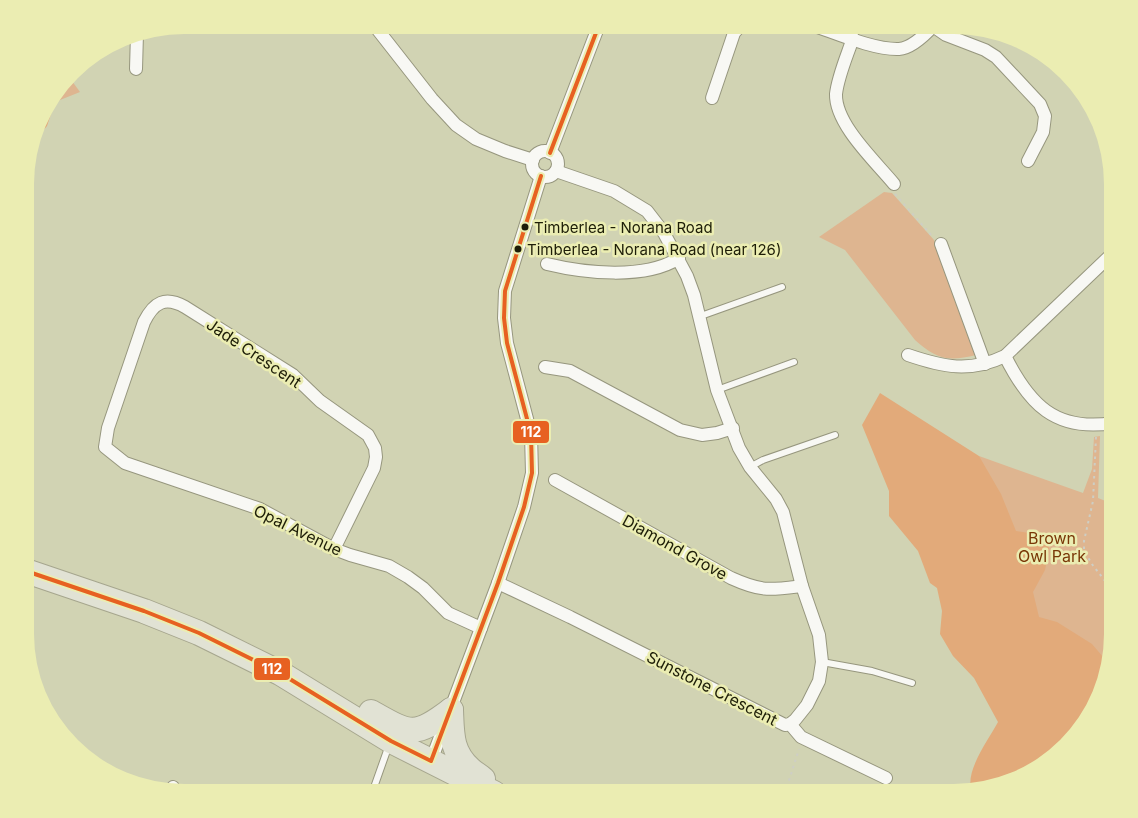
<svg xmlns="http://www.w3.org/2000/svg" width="1138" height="818" font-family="Inter,sans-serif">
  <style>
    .green { fill: #deb590 }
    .forest { fill: #e2aa7a }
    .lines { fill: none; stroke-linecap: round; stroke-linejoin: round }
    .lane-casing { stroke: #96967e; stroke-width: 8 }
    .street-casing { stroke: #96967e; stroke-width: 14 }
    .highway-casing { stroke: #a6a68e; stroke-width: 26 }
    .path { stroke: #cecec4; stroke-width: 2; stroke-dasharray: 2.5 4; stroke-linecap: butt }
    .lane { stroke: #f8f8f4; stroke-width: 6 }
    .street { stroke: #f8f8f4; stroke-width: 12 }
    .highway { stroke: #e1e2d4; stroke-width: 24 }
    .bus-1-casing { stroke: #ebedb2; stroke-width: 8 }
    .bus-1 { stroke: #e76121; stroke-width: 4 }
    .bus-dot { fill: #1d1d07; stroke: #ebedb2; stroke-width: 2 }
    .labels { text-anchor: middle; stroke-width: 5; stroke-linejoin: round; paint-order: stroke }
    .bus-label { font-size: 15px; fill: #1d1d07; stroke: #ebedb2; text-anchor: start }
    .street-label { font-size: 16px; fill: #1d1d07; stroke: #ebedb2 }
    .park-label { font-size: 16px; fill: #793707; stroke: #ebedb2 }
    .line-badge { stroke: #ebedb2; stroke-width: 2 }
    .badge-label { font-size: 14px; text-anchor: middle; font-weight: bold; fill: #fff }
  </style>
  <rect width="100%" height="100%" fill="#d1d3b3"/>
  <g class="green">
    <path d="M69,77l11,15 -25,10 -6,-1z"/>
    <path d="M884,192l8,1 42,47 42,115c-28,7 -40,4 -61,-15l-70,-90 -26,-13z"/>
    <path d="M1100,436l-2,62 15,6v140l-9,41 -24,46 -55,45 -46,-320 104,37 9,-24 2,-32z"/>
  </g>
  <g class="forest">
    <path d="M49,101l6,1 -8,24 -14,16 13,-37z"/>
    <path d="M880,393l99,63 22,38 15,37 33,5v15l-4,19 -12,22 6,25 18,5 35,22 17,20 -5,21 -24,46 -55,45 -54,13c-5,-20 18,-50 27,-67l-24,-44 -21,-22 -13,-22 2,-23 -5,-23 -7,-5 -12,-32 -29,-35v-25l-27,-66z"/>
  </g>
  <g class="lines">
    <defs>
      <g id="lane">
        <path d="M698,317l84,-30"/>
        <path d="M717,390l77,-28"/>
        <path d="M750,467l13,-7 72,-25"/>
        <path d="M822,662l50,9 40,12"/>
        <path d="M372,793l17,-48"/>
      </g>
      <g id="street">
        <path d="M374,25l58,74 24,26 20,14 29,12 28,9"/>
        <path d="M812,25c24,8 62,25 87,24 13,-1 26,-14 35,-24"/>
        <path d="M933,26l13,9 39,15 11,7 44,47 5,12 -2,16 -15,29"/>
        <path d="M853,38c-6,18 -15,38 -17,56 -1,30 39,67 58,90"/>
        <path d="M136,69l1,-36"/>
        <path d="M712,98l19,-56 3,-9 7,-8"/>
        <circle cx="545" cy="164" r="13"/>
        <path d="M550,153l49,-128"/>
        <path d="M941,244l44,120"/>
        <path d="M547,264c37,9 98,16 132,-6"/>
        <path d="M908,355c35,12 62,18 97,1l108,-103"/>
        <path d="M1005,356c24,48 50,76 108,67"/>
        <path d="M545,367l25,4 110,59 22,5 15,-2 16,-5"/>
        <path d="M555,480l176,98c31,14 39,12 71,8"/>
        <path d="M334,549l40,-81 2,-11 -1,-9 -7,-13 -48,-34 -27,-26 -108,-68c-20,-11 -31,-5 -41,15l-36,106 -3,19 20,16 135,46 74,40 16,6 39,11 19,11 15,11 25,25 33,15"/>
        <path d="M498,583l72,34 215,108 5,-1 5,-4 12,-15 12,-24 3,-19 -3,-27 -17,-49 -19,-74 -7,-13 -26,-32 -11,-19 -22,-58 -23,-95 -7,-19 -23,-43 -17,-22 -33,-20 -58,-20"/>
        <path d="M790,724l11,13 85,41"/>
        <path d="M431,761l67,-178 26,-76 8,-34 -1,-39 -24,-91 -3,-25 1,-27 36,-115"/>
        <path d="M172,792l1,-5"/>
      </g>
      <g id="highway">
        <path d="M26,571l118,40 55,22 81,40 111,68 103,52"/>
        <path d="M451,710c1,24 0,42 19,59 4,4 9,6 13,10"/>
        <path d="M371,712c39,22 43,26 80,-2"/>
      </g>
    </defs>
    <use href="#lane" class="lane-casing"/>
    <use href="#street" class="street-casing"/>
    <use href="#highway" class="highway-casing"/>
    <g class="path">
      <path d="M895,194l38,43"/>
      <path d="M1096,437l-3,64 -9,40v8l7,14 22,28"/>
      <path d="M785,793l14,-44"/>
    </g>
    <use href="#lane" class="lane"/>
    <use href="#street" class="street"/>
    <use href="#highway" class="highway"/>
    <defs>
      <g id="bus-1">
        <path d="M550,153l49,-128"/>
        <path d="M26,571l118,40 55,22 81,40 111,68 40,20 67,-178 26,-76 8,-34 -1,-39 -24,-91 -3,-25 1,-27 36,-115"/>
      </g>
    </defs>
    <use href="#bus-1" class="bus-1-casing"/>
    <use href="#bus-1" class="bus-1"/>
  </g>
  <g class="bus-dot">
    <circle cx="525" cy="227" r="4.5"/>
    <circle cx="518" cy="249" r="4.5"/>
  </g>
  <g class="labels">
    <g class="bus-label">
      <text x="534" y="233">Timberlea - Norana Road</text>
      <text x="527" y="255">Timberlea - Norana Road (near 126)</text>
    </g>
    <g class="street-label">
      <text transform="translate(254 353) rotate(34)" y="6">Jade Crescent</text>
      <text transform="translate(298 530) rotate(26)" y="6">Opal Avenue</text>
      <text transform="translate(675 547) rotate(29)" y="6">Diamond Grove</text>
      <text transform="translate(712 688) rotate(27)" y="6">Sunstone Crescent</text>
    </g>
    <g class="park-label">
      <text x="1052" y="544">Brown<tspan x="1052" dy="18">Owl Park</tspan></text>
    </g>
  </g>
  <path d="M0 0H1138V818H0ZM184 34H954A150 150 0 0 1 1104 184V634A150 150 0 0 1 954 784H184A150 150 0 0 1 34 634V184A150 150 0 0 1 184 34Z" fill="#ebedb2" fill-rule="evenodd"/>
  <g class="line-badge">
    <rect x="512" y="420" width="38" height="24" rx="5" fill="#e76121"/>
    <rect x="253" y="657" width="38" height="24" rx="5" fill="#e76121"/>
  </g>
  <g class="badge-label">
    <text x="531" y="437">112</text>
    <text x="272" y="674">112</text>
  </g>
</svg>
